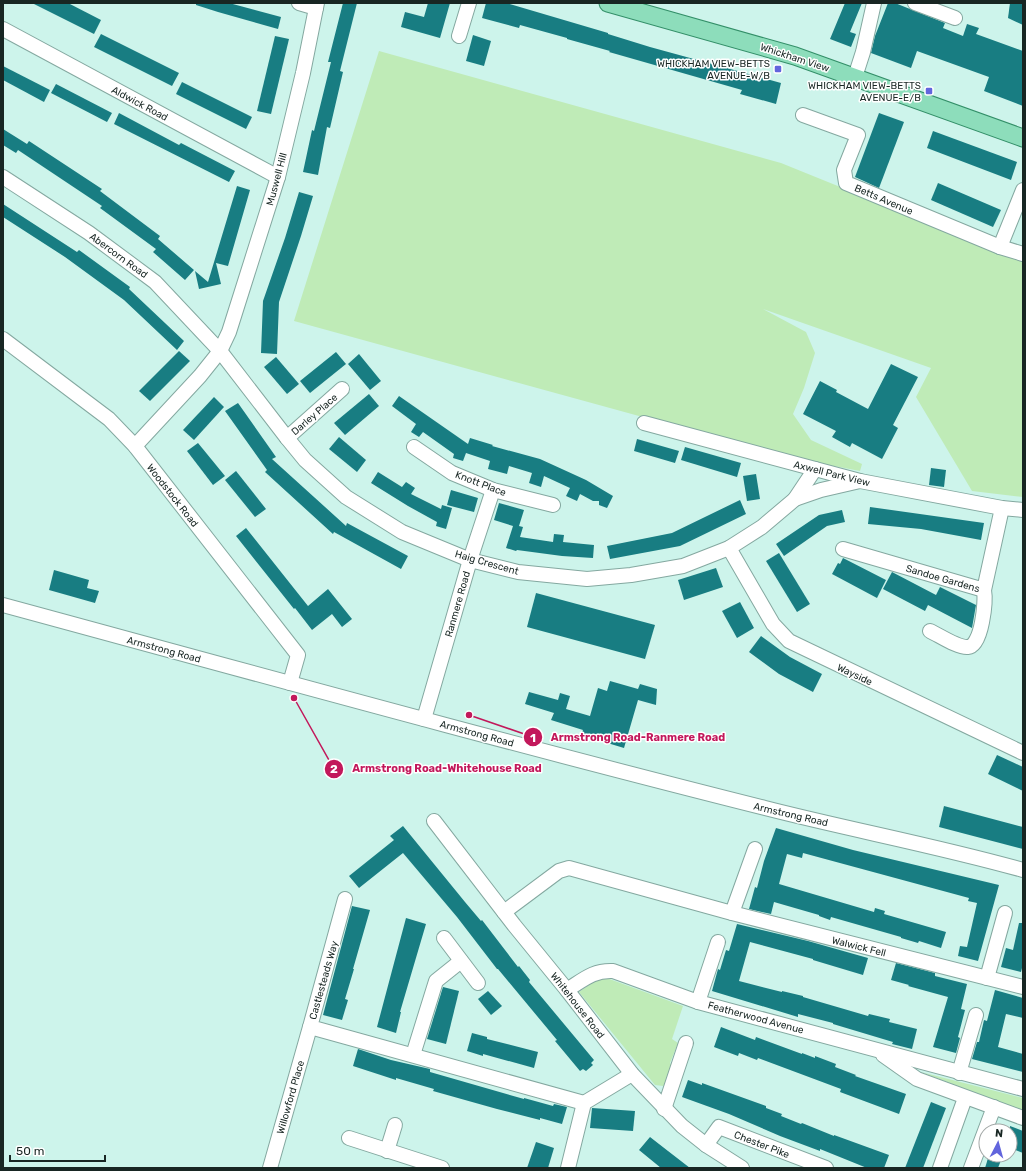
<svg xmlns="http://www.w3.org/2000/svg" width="1026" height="1171" font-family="Rubik,sans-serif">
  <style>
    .green { fill: #bfebb7 }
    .building { fill: #187d82 }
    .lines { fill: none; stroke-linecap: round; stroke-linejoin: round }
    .minor-casing { stroke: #84a8a0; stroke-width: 16 }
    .major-casing { stroke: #338f68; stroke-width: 19 }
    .minor { stroke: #fff; stroke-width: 14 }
    .major { stroke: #8dddbb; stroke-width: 17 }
    .poi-dot { fill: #6265dd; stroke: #fff; stroke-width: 1.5 }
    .labels { text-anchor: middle; stroke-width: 3; stroke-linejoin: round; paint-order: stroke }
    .street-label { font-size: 10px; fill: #182623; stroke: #fff }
    .poi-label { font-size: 10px; fill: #182623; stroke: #fff; text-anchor: end }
    .leader { fill: none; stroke: #c2185b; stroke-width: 1.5 }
    .callout-dot { fill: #c2185b; stroke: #fff; stroke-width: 1.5 }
    .mark-label { font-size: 12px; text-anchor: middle; font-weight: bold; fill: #fff }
    .callout-label { font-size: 11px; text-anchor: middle; font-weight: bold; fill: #c2185b; stroke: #fff; stroke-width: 3; stroke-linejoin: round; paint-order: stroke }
  </style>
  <rect width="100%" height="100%" fill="#cdf4eb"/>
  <g class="green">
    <path d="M379,51l402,112 215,87 27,9v238l-51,-6 -56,-94 15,-29 -168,-59 43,23 9,21 -11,35 -11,26 18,26 51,24 -2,7 -47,-9 -174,-46 -345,-95z"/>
    <path d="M604,977l79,29 -11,33 6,4 -8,20 4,5 -5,14 -6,4 -8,-1 -76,-93 20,-14z"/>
    <path d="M921,1072l102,26v13z"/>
  </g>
  <g class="building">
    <path d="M32,3h36l33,17 -7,14z"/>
    <path d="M196,3h33l52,14 -3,12 -60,-17 -22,-7z"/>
    <path d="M343,3h14l-17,68 3,1 -13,56 -3,-1 -9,48 -15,-3 9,-42 2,1 17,-69h-3z"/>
    <path d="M428,3h22l-10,35 -39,-11 4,-15 19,5z"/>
    <path d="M486,3h20l102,30v1l42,13 131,36 -5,21 -36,-10 2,-4 -133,-38 1,-1 -43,-12v-1l-47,-13 -1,3 -37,-10z"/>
    <path d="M845,3h17l-12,29 6,2 -5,13 -21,-8z"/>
    <path d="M888,3h7l50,20 -2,5 20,8 4,-12 12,4 -3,6 47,17v55l-39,-15 5,-14 -72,-26 -6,17 -40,-15 4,-17z"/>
    <path d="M1010,3h13v22l-15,-7z"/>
    <path d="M101,34l78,39 -7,13 -78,-39z"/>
    <path d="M473,35l18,6 -7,25 -18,-5z"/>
    <path d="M275,36l14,3 -18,75 -14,-3z"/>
    <path d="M3,66l47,24 -6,12 -41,-22z"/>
    <path d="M182,82l70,35 -6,12 -70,-35z"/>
    <path d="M56,84l56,29 -5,9 -56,-29z"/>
    <path d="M119,113l60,32 2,-2 54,28 -6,11 -115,-58z"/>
    <path d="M879,113l25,9 -25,66 -24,-11z"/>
    <path d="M3,129l24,15 2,-3 73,48 -2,2 60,45 -2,3 36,31 -9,10 -32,-28 3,-3 -56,-41 2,-2 -84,-56 -2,3 -13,-8z"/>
    <path d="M933,131l84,31 -6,18 -84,-32z"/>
    <path d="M938,183l63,27 -8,17 -62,-27z"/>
    <path d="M237,186l13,4 -22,76 -12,-3 5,21 -22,5 -4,-18 13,11z"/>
    <path d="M299,192l14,4 -12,40 -22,66 -2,52 -16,-1 2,-52 22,-63z"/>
    <path d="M3,204l74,48 2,-2 51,37 -1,2 55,52 -7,9 -53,-50 -59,-43 -62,-40z"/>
    <path d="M179,351l11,10 -40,40 -11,-10z"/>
    <path d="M336,352l10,12 -36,29 -10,-12z"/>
    <path d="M359,354l22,27 -11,9 -22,-26z"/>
    <path d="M276,357l23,27 -12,10 -23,-27z"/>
    <path d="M891,364l27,13 -25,48 5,3 -16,31 -30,-16 -2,4 -18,-10 4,-6 -33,-17 17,-33 17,9 -1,2 32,17z"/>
    <path d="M369,394l10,12 -34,29 -11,-12z"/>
    <path d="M399,396l69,48 2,-6 23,7 -1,1 48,13 46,21 27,16 -6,12 -8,-3v-4h-6l-13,-7 -3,7 -11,-5 4,-8 -26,-12 -3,11 -12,-4 3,-10 -23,-7 -2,8 -19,-5 2,-8 -24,-8 -3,8 -10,-3 1,-4 -31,-22 -4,5 -8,-5 5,-8 -24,-18z"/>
    <path d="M214,397l10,10 -30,33 -11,-10z"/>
    <path d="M238,403l38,54 -4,2 74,67 1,-3 61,33 -7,13 -67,-37 -1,2 -68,-62 2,-2 -42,-59z"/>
    <path d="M339,437l27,23 -9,12 -28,-23z"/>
    <path d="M637,439l42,12 -4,12 -41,-12z"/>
    <path d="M198,443l27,33 -12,9 -26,-34z"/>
    <path d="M685,447l56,16 -4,14 -56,-17z"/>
    <path d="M931,468l15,2 -2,17 -15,-2z"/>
    <path d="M236,471l30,38 -11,8 -30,-37z"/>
    <path d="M378,472l24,15 4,-5 9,6 -4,6 30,15 1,-4 10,3 -6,21 -10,-3 1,-4 -29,-16 -37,-23z"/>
    <path d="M756,474l4,25 -13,2 -4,-25z"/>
    <path d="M451,490l27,8 -4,14 -27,-7z"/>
    <path d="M740,500l6,14 -66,32 -70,13 -3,-13 65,-13z"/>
    <path d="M499,503l25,7 -5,16 4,1 -3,10 33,5 1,-8 10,1 -1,7 31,3 -1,13 -31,-2 -45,-6 -1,1 -10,-3 7,-22 -19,-6z"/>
    <path d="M870,507l114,16 -3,17 -60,-11 -53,-5z"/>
    <path d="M842,510l3,12 -18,4 -43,30 -8,-12 43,-29z"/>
    <path d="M246,528l62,78 20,-17 24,30 -10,8 -10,-13 -20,16 -17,-22 -1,1 -58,-73z"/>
    <path d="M779,553l31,51 -13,8 -31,-51z"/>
    <path d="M843,558l43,22 -9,18 -45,-24 6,-11 2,1z"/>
    <path d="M716,568l7,19 -39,13 -6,-20z"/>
    <path d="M54,570l35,10 -2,8 12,3 -4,12 -46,-13z"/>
    <path d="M892,572l44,23 4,-8 36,18 -4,23 -44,-23 -3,6 -42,-22z"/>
    <path d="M536,593l119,32 -10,34 -118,-32z"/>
    <path d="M740,602l14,26 -17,10 -15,-27z"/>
    <path d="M761,636l29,21 32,17 -9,18 -34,-18 -30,-22z"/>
    <path d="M610,681l28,8 2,-5 17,5 -1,16 -18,-5 -14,48 -43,-13 2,-5 -32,-10 3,-7 -29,-9 4,-12 29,8 2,-7 10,3 -4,13 24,7 8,-28 9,3z"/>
    <path d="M997,755l26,12v24l-35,-17z"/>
    <path d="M944,806l79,21v22l-84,-22z"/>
    <path d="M403,826l62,76 16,19 1,-1 36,47 1,-1 11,14 -1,2 65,78 -3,3 2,2 -7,6 -3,-2 -3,2 -25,-30 2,-1 -59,-71h-1l-40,-52 -54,-64 -44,35 -10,-12 45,-36 -4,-4z"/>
    <path d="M776,828l77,22 146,35 -21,76 -20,-5 2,-10 7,1 10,-44 -9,-2 1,-3 -166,-45 -1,5 -15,-4 -8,30 95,28 1,-4 10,3 -1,3 62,18 -5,16 -22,-7 -1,2 -17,-5v-1l-70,-20 -1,3 -11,-4v-1l-45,-13 -3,12 -22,-5 6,-22 2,1 7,-27z"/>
    <path d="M352,906l18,4 -17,59h1l-9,30 3,1 -6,20 -19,-5z"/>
    <path d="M406,918l20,6 -26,88h1l-5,21 -19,-6z"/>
    <path d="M1019,923h4v41l-2,8 -20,-5 5,-19 7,2z"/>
    <path d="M737,924l71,17 60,17 -5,17 -50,-15v-1l-63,-17 -11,39 43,11v-1l21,5v1l65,19 1,-2 21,5 -1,3 28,7 -5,20 -20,-5 1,-2 -60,-18v-1l-35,-9v3l-86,-26 6,-22 2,1 6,-20 3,1z"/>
    <path d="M896,963l39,10v3l32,8 -6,25 4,1 -7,27 2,1 -4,15 -23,-6 15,-50 -40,-11 1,-1 -18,-5z"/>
    <path d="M443,987l16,4 -13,53 -19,-5z"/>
    <path d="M995,990l28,8v20l-17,-4 -8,33 25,7v18l-51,-13 5,-17h2l5,-22 3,1z"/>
    <path d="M488,991l14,15 -11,9 -13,-16z"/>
    <path d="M721,1027l34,13 1,-3 46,17v-1l13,5v-2l21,8 -1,3 21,8 -1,1 51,18 -7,20 -59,-22 1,-3 -83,-31 -1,2 -18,-7 -1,3 -24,-9z"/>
    <path d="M472,1033l15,4v2l51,13 -4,16 -51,-14v2l-16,-5z"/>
    <path d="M358,1049l33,11 39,9v3l94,27v-1l29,8 1,-2 13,3 -5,17 -22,-6v2l-43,-11 -64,-18 1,-2 -38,-11v2l-43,-14z"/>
    <path d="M688,1080l14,5v-2l64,23v2l16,6 -1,2 20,8 1,-1 32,13v-1l55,20 -5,13h-17l-47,-19v2l-40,-15 -51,-22 -47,-17z"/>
    <path d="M931,1102l15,6 -23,60h-18z"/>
    <path d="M592,1108l43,3 -2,20 -43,-3z"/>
    <path d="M1010,1126l13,5v22l-13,-5z"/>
    <path d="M650,1137l18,14 22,17h-29l-22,-18z"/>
    <path d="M536,1142l18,6 -6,20h-21z"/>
    <path d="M989,1155h14l-5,13h-13z"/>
  </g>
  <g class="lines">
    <defs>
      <g id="minor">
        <path d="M299,3l17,5"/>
        <path d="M915,3l40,15"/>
        <path d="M3,29l275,148"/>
        <path d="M459,36l10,-33"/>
        <path d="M855,77l8,-25 11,-49"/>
        <path d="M803,115l55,20 -14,35 2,13 154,64 23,7"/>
        <path d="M3,177l86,56 66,49 65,69 67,87 18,22 41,37 56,35 68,28 48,12 69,7 44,-4 52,-9 46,-18 33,-21 33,-28 26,-9 39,-9"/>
        <path d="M1000,247l23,-57"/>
        <path d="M3,339l106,80 26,27 163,209 -8,28"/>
        <path d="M644,423l216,58 142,27 21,2"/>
        <path d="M287,438l55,-49"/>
        <path d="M135,446l65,-70 20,-25 9,-19 49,-155 25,-104 14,-70"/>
        <path d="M414,447l38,26 41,17 60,15"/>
        <path d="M795,499l20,-30"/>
        <path d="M729,548l44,76 16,17 234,112"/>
        <path d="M843,549l141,41 18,-82"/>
        <path d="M3,605c254,69 507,139 762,203 86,22 173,38 258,62"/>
        <path d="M930,631c9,4 28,17 38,16 14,-1 18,-46 16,-57"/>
        <path d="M424,719l46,-159 23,-70"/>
        <path d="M434,821l80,104 53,65 65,84 50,52 24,19 36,23"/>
        <path d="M345,899l-35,128 274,76"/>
        <path d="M504,912l55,-41 10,-3 163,45 291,74"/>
        <path d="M732,913l23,-64"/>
        <path d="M444,938l34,45"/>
        <path d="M987,978l18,-65"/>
        <path d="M567,990c16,-10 26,-20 46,-19l85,31 325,87"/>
        <path d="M698,1002l20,-60"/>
        <path d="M413,1055l23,-74 25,-20"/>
        <path d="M883,1055l34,24 106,39"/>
        <path d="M959,1073l17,-58"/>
        <path d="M664,1109l22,-66"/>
        <path d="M349,1138l93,30"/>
        <path d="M706,1145l13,-18 107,41"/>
        <path d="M387,1151l8,-26"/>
        <path d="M270,1168l40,-141"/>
        <path d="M568,1168l16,-65 48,-29"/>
        <path d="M940,1168l25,-70"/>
        <path d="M971,1168l23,-61"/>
      </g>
      <path id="major" d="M608,3l187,53 228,82"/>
    </defs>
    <use href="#minor" class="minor-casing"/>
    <use href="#major" class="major-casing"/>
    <use href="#minor" class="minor"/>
    <use href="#major" class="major"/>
  </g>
  <g class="poi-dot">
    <rect x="774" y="65" width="8" height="8" rx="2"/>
    <rect x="925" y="87" width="8" height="8" rx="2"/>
  </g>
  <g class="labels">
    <g class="street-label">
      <text transform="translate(795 57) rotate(18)" y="4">Whickham View</text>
      <text transform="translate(140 103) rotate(28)" y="4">Aldwick Road</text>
      <text transform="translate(276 179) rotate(-75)" y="4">Muswell Hill</text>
      <text transform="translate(884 199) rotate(23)" y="4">Betts Avenue</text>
      <text transform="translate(119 255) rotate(36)" y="4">Abercorn Road</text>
      <text transform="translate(314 414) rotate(-41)" y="4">Darley Place</text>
      <text transform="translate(832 473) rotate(14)" y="4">Axwell Park View</text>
      <text transform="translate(481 483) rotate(21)" y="4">Knott Place</text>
      <text transform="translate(173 495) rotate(52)" y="4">Woodstock Road</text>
      <text transform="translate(487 562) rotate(16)" y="4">Haig Crescent</text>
      <text transform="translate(943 578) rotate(16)" y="4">Sandoe Gardens</text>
      <text transform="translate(457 604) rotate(-74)" y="4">Ranmere Road</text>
      <text transform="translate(164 649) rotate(15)" y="4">Armstrong Road</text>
      <text transform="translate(855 674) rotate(25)" y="4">Wayside</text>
      <text transform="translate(477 733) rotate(15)" y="4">Armstrong Road</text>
      <text transform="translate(791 814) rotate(13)" y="4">Armstrong Road</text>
      <text transform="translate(859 946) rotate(14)" y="4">Walwick Fell</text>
      <text transform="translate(323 980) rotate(-74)" y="4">Castlesteads Way</text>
      <text transform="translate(578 1005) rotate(52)" y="4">Whitehouse Road</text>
      <text transform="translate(756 1017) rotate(15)" y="4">Featherwood Avenue</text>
      <text transform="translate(290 1097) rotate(-74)" y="4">Willowford Place</text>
      <text transform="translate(762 1144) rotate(21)" y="4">Chester Pike</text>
    </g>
    <g class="poi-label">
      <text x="770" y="67">WHICKHAM VIEW-BETTS<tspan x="770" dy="12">AVENUE-W/B</tspan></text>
      <text x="921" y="89">WHICKHAM VIEW-BETTS<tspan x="921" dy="12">AVENUE-E/B</tspan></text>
    </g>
  </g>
  <path class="leader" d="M469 715L533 737M294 698L334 769"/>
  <g class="callout-dot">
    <circle cx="469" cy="715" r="4"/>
    <circle cx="294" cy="698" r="4"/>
    <circle cx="533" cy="737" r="10"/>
    <circle cx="334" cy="769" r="10"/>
  </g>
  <g class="mark-label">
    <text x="533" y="742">1</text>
    <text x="334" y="773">2</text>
  </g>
  <g class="callout-label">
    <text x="638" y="741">Armstrong Road-Ranmere Road</text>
    <text x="447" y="772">Armstrong Road-Whitehouse Road</text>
  </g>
  <rect width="1026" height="1171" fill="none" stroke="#182623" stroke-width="8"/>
  <g transform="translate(998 1143) rotate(6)"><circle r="19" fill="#ffffff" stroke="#a3a8a7"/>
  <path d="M0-3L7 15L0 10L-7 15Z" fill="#6265dd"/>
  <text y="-6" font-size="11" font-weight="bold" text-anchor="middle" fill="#182623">N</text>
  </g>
  <path d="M10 1155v6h95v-6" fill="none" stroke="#182623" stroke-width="2"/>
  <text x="16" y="1155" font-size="12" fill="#182623" stroke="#ffffff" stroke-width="3" paint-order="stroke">50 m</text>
</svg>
